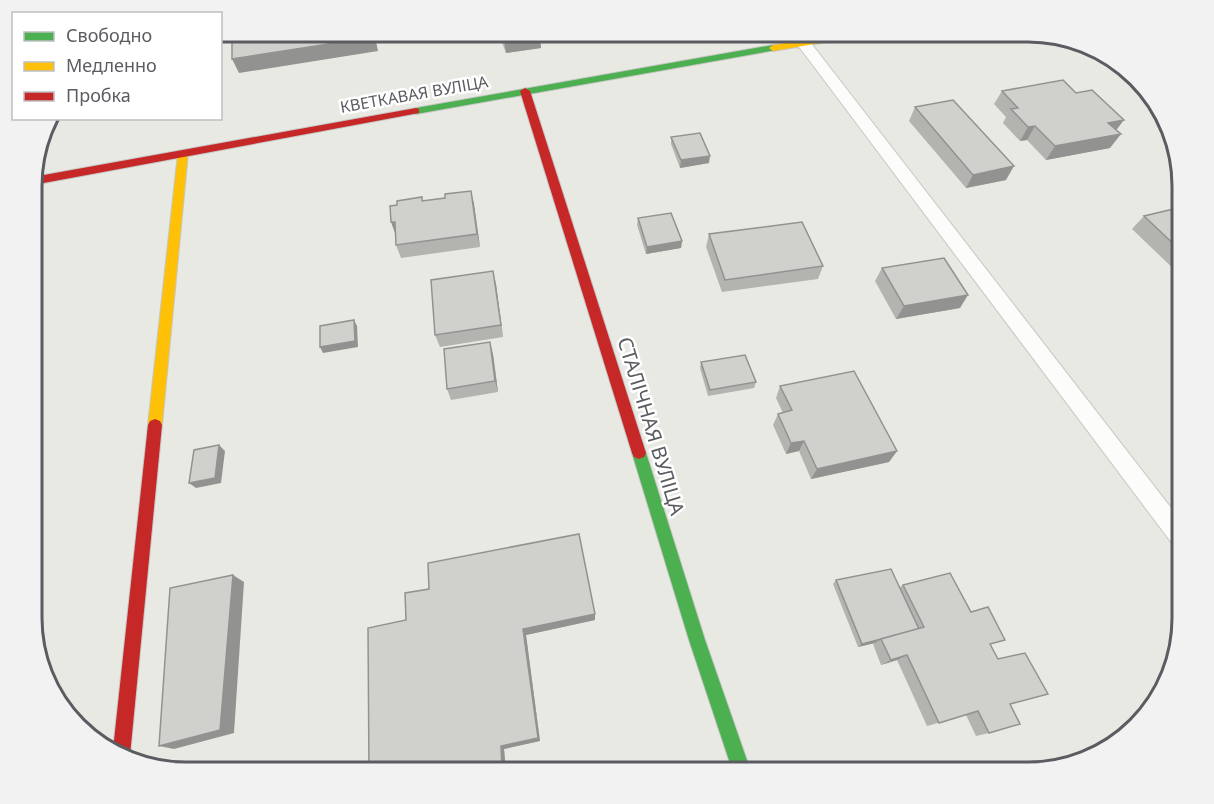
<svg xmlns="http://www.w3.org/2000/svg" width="1214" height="804" font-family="'Noto Sans',sans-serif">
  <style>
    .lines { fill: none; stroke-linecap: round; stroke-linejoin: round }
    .lane-casing { stroke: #c6c6c4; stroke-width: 2 }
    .street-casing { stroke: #c6c6c4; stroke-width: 3 }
    .fast-casing { stroke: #c6c7c6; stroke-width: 2 }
    .slow-casing { stroke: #c6c7c6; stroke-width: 2 }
    .jam-casing { stroke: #c6c7c6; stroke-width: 2 }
    .lane { fill: #fcfcfb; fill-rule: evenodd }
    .street { fill: #fcfcfb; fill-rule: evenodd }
    .fast { fill: #4caf50; fill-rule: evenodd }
    .slow { fill: #ffc107; fill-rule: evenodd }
    .jam { fill: #c62828; fill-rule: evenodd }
    .wall { fill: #b3b3b0 }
    .shaded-wall { fill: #929290 }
    .building { fill: #d0d0cd; stroke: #929290; stroke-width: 1.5 }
    .labels { text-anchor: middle; stroke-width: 5; stroke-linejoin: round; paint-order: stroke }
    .far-street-label { font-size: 16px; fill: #5b5c61; stroke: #fff }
    .street-label { font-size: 20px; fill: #5b5c61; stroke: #fff }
    .rim { fill: none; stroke: #5b5c61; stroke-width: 3 }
  </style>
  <rect width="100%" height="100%" fill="#e9e9e4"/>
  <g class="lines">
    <defs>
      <path id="lane" d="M802,37l5,1 375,484v27l-8,-3 -377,-502 -1,-3z"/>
      <path id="street" d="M788,32h21l4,9 -3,5 -8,2 -8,-2z"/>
      <g id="fast">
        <path d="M773,45l4,3 -1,2 -360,64 -5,-3 5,-3z"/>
        <path d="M639,447l5,2 2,4 59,187 46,132h-18l-44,-132 -57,-187 2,-4z"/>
      </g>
      <g id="slow">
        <path d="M855,32h17l-4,3 -95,16 -4,-3 4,-3z"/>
        <path d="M183,150l5,3 -26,272 -2,4 -5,2 -5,-2 -2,-4 30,-272z"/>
      </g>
      <g id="jam">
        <path d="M525,88l5,3 116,362 -2,4 -5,2 -5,-2 -2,-4 -112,-362z"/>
        <path d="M416,108l3,1v4l-386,72v-8z"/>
        <path d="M155,419l5,2 2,4 -32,330 -17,-5 35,-325 2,-4z"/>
      </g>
    </defs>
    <use href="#lane" class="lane-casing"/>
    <use href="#street" class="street-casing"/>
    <use href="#fast" class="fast-casing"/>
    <use href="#slow" class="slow-casing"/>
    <use href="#jam" class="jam-casing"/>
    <use href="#lane" class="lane"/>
    <use href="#street" class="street"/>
    <use href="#fast" class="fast"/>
    <use href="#slow" class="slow"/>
    <use href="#jam" class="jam"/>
  </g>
  <g class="wall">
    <path d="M498,32h40l3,16 -35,5z"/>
    <path d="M1002,91l74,2 40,37 -6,18 -64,12 -19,-20 -7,1 -17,-18 3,-6 -12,-13z"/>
    <path d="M915,107l91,73 -40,8 -57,-67z"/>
    <path d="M671,137l38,26 -29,5 -9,-24z"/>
    <path d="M471,191l3,13 6,43 -79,11 -5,-13 1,-40 25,-8 1,4 22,-3z"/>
    <path d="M1182,207v69h-1l-49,-47 12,-13z"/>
    <path d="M638,218l44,23 -1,7 -35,6 -9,-29z"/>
    <path d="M709,234l114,32 -5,13 -96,13 -16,-45z"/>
    <path d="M882,268l78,40 -64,11 -21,-38z"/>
    <path d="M496,284l7,53 -63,10 -5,-12z"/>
    <path d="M493,354l5,38 -47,8 -4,-11z"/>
    <path d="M701,362l55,20 -2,6 -46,8 -8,-28z"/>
    <path d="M780,386l117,65 -8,11 -78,17 -12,-28 -13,3 -13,-29 5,-11 5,-1 -7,-15z"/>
    <path d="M836,580l64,7 3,-2 68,27 20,34 19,58 -21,29 -13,3 -10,-21 -39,11 -30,-66 -16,5 -8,-21 2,-1 -17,4 -25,-63z"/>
    <path d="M429,589l166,25v6l-69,15 14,106 -36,8 2,22 -7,1h-130l37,-152z"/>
  </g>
  <g class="shaded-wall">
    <path d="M373,32h1l4,19 -139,22 -7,-14z"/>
    <path d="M462,32h20l-20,3z"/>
    <path d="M540,34l1,14 -35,5 -2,-13z"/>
    <path d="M1124,120l-10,13 -6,-10z"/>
    <path d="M1035,126l-8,14 -7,1 8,-14z"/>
    <path d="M1121,134l-11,14 -64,12 9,-14z"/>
    <path d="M710,156l-1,7 -29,5 1,-8z"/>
    <path d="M1014,166l-8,14 -40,8 7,-13z"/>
    <path d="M471,191l3,13 6,43 -3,-13z"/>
    <path d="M391,222h4l1,14z"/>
    <path d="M682,241l-1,7 -35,6 1,-7z"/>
    <path d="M33,259l2,3 -2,12z"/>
    <path d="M493,271l3,13 7,53 -2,-12z"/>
    <path d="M968,295l-8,13 -64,11 8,-13z"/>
    <path d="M354,320l3,6 1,21 -35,6 -3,-6z"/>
    <path d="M490,342l3,12 5,38 -3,-11z"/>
    <path d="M804,441l-5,10 -13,3 5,-11z"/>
    <path d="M219,445l6,6 -4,32 -25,5 -7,-5z"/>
    <path d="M897,451l-8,11 -78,17 6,-10z"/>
    <path d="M233,575l11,7 -10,151 -60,16 -15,-3z"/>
    <path d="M595,614v6l-69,15 14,106 -36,8 2,22 -4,-2 -1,-23 22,-117z"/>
    <path d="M880,640l-5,3 -17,4 4,-3z"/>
    <path d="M907,655l-10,5 -16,5 10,-5z"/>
  </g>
  <g class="building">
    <path d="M232,32h141l1,5 -142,22z"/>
    <path d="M501,32h37l2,2 -36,6z"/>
    <path d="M1063,80l13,13 16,-3 32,30 -16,3 13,11 -66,12 -20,-20 -7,1 -17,-18 7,-1 -16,-17z"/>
    <path d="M953,100l61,66 -41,9 -58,-68z"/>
    <path d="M700,133l10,23 -29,4 -10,-23z"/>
    <path d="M471,191l6,43 -81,11 -1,-23h-4l-1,-16 7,-1v-4l25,-4v4l23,-3v-4z"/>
    <path d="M1182,207v45l-38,-36z"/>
    <path d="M671,213l11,28 -35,6 -9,-29z"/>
    <path d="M802,222l21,44 -98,14 -16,-46z"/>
    <path d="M944,258l24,37 -64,11 -22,-38z"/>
    <path d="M493,271l8,54 -66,10 -4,-55z"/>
    <path d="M354,320l1,21 -35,6v-21z"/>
    <path d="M490,342l5,39 -48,8 -3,-40z"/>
    <path d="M745,355l11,27 -46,8 -9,-28z"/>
    <path d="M854,371l43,80 -80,18 -13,-28 -13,2 -13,-29 14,-4 -12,-24z"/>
    <path d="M219,445l-4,33 -26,5 5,-33z"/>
    <path d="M579,534l16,80 -72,15 15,109 -37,8 1,23 -14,3h-119l-1,-144 38,-8 -1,-27 24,-4 -1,-26z"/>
    <path d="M891,569l28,60 -57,15 -26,-64z"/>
    <path d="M950,573l21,39 17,-5 17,33 -15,4 8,15 27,-6 23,41 -38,10 10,20 -31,9 -11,-22 -39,12 -32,-68 -16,5 -10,-21 43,-12 -21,-42z"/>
    <path d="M233,575l-13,155 -61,16 11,-158z"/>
  </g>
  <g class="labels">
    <g class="far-street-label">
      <text transform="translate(414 94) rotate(-10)" y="6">КВЕТКАВАЯ ВУЛІЦА</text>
    </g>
    <g class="street-label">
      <text transform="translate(651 426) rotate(73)" y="7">СТАЛІЧНАЯ ВУЛІЦА</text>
    </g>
  </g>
  <path d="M0 0H1214V804H0ZM186 42H1028A144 144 0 0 1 1172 186V618A144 144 0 0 1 1028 762H186A144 144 0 0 1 42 618V186A144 144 0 0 1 186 42Z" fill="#f2f2f2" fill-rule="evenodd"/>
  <path class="rim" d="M186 42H1028A144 144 0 0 1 1172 186V618A144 144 0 0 1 1028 762H186A144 144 0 0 1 42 618V186A144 144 0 0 1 186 42Z"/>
  <rect x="12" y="12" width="210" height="108" fill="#ffffff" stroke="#bdbec0" stroke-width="1.5"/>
  <rect x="24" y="32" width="30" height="9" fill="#4caf50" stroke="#bdbec0" stroke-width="1.5"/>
  <text x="66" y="42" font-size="18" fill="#5b5c61">Свободно</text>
  <rect x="24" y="62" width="30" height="9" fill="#ffc107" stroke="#bdbec0" stroke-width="1.5"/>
  <text x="66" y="72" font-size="18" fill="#5b5c61">Медленно</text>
  <rect x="24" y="92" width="30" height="9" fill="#c62828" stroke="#bdbec0" stroke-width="1.5"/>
  <text x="66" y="102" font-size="18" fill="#5b5c61">Пробка</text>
</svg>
